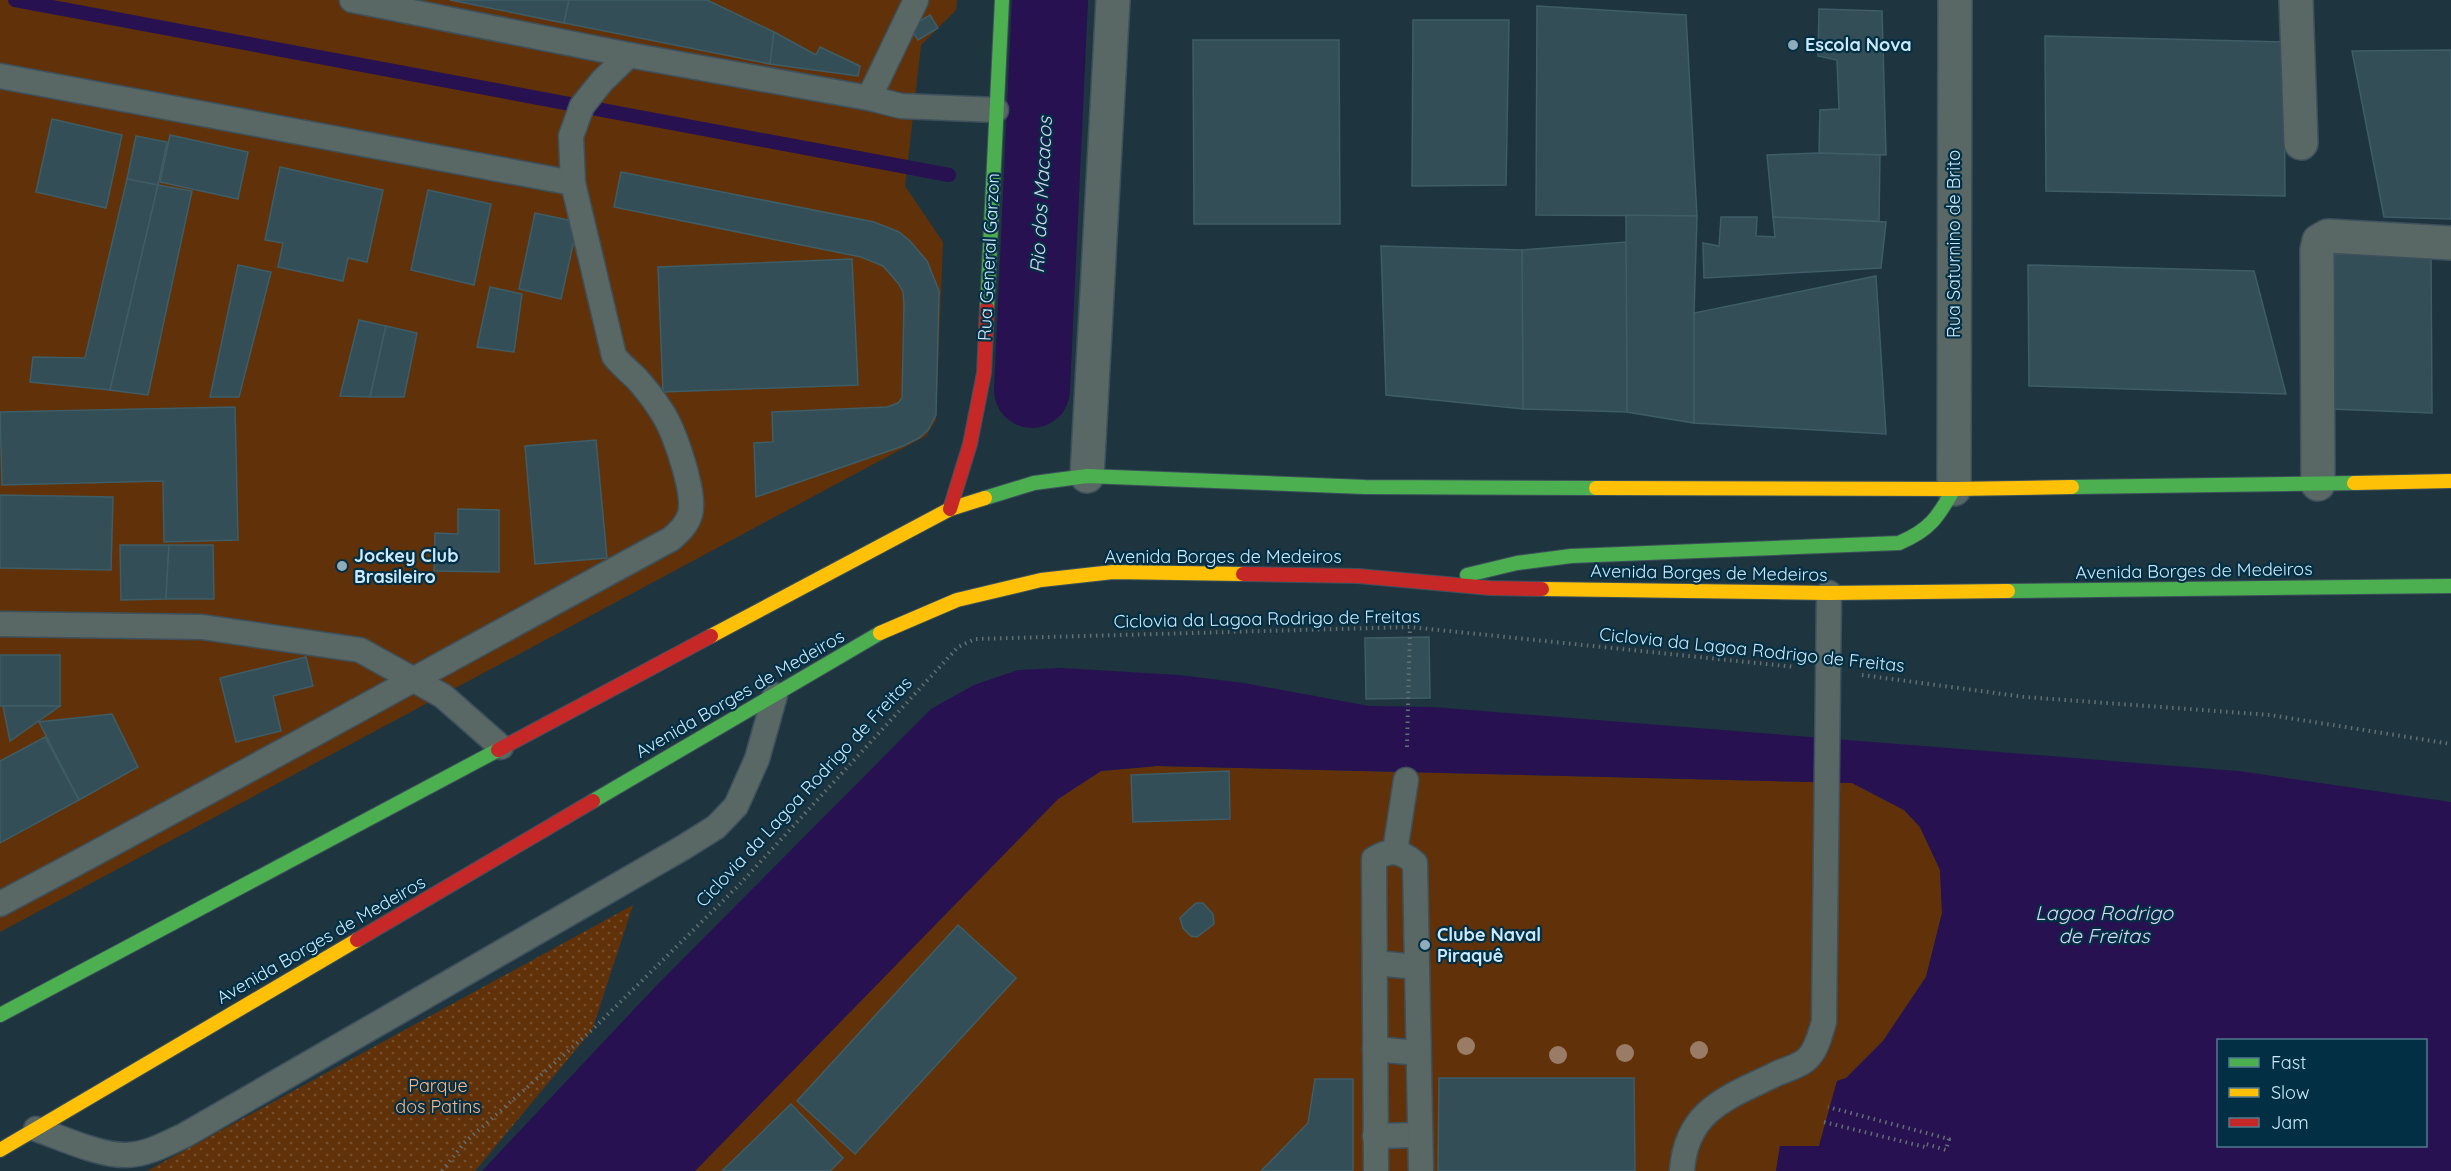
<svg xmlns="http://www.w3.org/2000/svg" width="2451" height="1171" font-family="Quicksand,sans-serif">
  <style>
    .grass { fill: url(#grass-dots) }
    .pitch { fill: #613209 }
    .water { fill: #271151; fill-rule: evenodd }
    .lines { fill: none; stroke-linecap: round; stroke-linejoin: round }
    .stream { stroke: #271151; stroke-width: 14 }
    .river { stroke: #271151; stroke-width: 76 }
    .building { fill: #334e56; stroke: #3e5d67; stroke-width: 1.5 }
    .lane-casing { stroke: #3d515c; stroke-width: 27 }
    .street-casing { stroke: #3d515c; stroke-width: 36 }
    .fast-casing { stroke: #3d515c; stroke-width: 16 }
    .slow-casing { stroke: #3d515c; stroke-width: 16 }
    .jam-casing { stroke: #3d515c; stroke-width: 16 }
    .path { stroke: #617072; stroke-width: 4; stroke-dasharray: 1.5 4.5; stroke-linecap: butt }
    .lane { stroke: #596765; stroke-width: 24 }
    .street { stroke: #596765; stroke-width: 33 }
    .fast { stroke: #4caf50; stroke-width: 14 }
    .slow { stroke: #ffc107; stroke-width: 14 }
    .jam { stroke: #c62828; stroke-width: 14 }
    .tree { fill: #997b66 }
    .poi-dot { fill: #90abba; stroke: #022f44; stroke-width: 2 }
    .labels { text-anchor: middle; stroke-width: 4.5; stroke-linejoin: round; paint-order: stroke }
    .poi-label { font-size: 18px; font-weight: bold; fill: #cdeafc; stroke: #022f44; text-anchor: start }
    .street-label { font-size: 18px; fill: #cdeafc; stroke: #022f44 }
    .park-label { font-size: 18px; fill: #feb585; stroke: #022f44 }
    .water-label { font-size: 20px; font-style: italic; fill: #d9d5ee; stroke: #022f44 }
  </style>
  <defs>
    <pattern id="grass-dots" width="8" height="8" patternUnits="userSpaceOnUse" patternTransform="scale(1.5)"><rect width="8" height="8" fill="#613209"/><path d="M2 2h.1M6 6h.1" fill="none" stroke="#76502e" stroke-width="1.8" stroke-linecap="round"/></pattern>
  </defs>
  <rect width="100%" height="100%" fill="#1e3540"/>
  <path class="grass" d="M633,905l-41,125 -117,141h-328z"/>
  <g class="pitch">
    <path d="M0,0h957l-1,10 -35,35 -16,141 38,56 -7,178 -10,16 -926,496z"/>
    <path d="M1157,766l695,17 52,27 16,17 20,43 2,43 -16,64 -43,64 -37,37 -9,3 -18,65h-39l-4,25h-1081l363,-372 43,-28z"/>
  </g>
  <path class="water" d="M1062,668l117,7 65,8 125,23 64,1 805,64 213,31v369h-675l4,-25h39l18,-65 9,-3 37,-37 43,-64 16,-64 -2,-43 -20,-43 -16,-17 -52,-27 -695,-17 -56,5 -43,28 -363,372h-213l174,-185 275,-277 43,-24 44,-15zM2218,1040h208v106h-208z"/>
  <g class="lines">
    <path class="stream" d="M15,0l934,175"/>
    <path class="river" d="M1032,390l18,-390"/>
  </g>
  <g class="building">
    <path d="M450,0h119l-5,23z"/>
    <path d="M569,0h138l67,32 -4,32 -206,-41z"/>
    <path d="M1537,6l149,9 11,201 -161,-1z"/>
    <path d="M1819,9l63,2 4,144 -67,-2 1,-43 19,-1 -2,-49 -19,-4z"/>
    <path d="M930,15l8,13 -20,12 -8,-13z"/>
    <path d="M1413,20h96l-3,165 -94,1z"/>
    <path d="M774,32l42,23 4,-8 40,19 -2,10 -88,-12z"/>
    <path d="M2045,36l239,6 1,154 -239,-5z"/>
    <path d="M1193,40h146l1,184h-146z"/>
    <path d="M2451,50v169l-67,-2 -32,-166z"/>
    <path d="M52,119l70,16 -16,73 -70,-16z"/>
    <path d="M170,135l78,17 -10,47 -78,-17z"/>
    <path d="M136,136l31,6 -9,43 -31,-6z"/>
    <path d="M1819,153l61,2 -1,66 -106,-4 -6,-62z"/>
    <path d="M280,167l103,23 -16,72 -19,-4 -5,23 -65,-14 5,-24 -18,-3z"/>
    <path d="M621,172l253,50 25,10 11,9 17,20 12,30 -3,124 -8,15 -9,8 -16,8 -147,51 -2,-54 19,-1 -1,-30 115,-5 11,-4 4,-5 2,-93 -1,-13 -5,-9 -15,-17 -22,-9 -247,-50z"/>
    <path d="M127,179l31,6 -48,205 -80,-8 3,-25 52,1z"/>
    <path d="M158,185l34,6 -44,204 -38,-5z"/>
    <path d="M428,190l63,14 -17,81 -63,-15z"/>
    <path d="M535,213l43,9 -17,77 -42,-10z"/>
    <path d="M1626,215l71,1 -3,97v110l-67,-11z"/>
    <path d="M1721,217h36l-1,19 19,1 -2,-20 113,5 -5,46 -177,10 -1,-35 16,3z"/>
    <path d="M1626,242l1,170 -104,-3 -1,-159z"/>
    <path d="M1381,246l141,4 1,159 -137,-14z"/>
    <path d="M2330,254h101l1,159 -101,-4z"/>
    <path d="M852,259l6,126 -195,7 -5,-125z"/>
    <path d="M238,265l33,7 -32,125h-29z"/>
    <path d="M2028,265l226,6 32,123 -257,-8z"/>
    <path d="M1876,276l10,158 -192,-11v-110z"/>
    <path d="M490,287l32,7 -8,58 -37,-5z"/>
    <path d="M359,320l27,6 -16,71 -30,-1z"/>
    <path d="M386,326l31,7 -13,64h-34z"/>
    <path d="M235,407l3,133 -74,2 -1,-61 -161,4 -2,-73z"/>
    <path d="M596,440l11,118 -72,6 -10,-118z"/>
    <path d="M0,495l113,2 -2,73 -111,-2z"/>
    <path d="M458,509l41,1v62l-65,-1 1,-38 23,1z"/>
    <path d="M120,545h49l-3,54 -45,1z"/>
    <path d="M169,545h44l1,54h-48z"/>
    <path d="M1429,637l1,61 -64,1 -1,-61z"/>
    <rect x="0" y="655" width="60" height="51"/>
    <path d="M306,657l7,29 -40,10 8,35 -45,11 -16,-64z"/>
    <path d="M3,706h57l-50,35z"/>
    <path d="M112,714l26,53 -59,33 -40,-78z"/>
    <path d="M45,737l34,63 -79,43v-82z"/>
    <path d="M1229,771l1,48 -97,3 -2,-47z"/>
    <path d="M1196,903h7l10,11 1,10 -17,13 -6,-1 -8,-8 -3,-10z"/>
    <path d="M958,925l58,53 -161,176 -58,-53z"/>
    <path d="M1439,1078h195l1,93h-197z"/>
    <path d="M1315,1079h38v92h-92l47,-48z"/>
    <path d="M791,1104l52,54 -13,13h-108z"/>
  </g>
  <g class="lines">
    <defs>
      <g id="lane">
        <path d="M352,0l277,55 240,43 32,8 95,4"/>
        <path d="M0,76l573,107"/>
        <path d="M869,98l47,-98"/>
        <path d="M0,624l202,3 158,23 83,46 58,51"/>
        <path d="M1395,851l11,-71"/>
        <path d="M0,904c225,-119 447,-244 671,-365 8,-7 16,-14 19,-25 6,-21 -16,-84 -28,-102 -7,-11 -16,-23 -25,-33 -8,-8 -16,-14 -23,-23l-41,-173 -2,-47 11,-30 20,-25 27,-26"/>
        <path d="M1375,963l42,4"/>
        <path d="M1375,1049l43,4"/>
        <path d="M36,1129c26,9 64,27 91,26 21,-1 39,-11 58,-20l499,-288 32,-20 20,-21 21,-47 18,-64"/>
        <path d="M1375,1136l45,-1"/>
        <path d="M1376,1171l-2,-312c16,-10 26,-9 41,4l6,308"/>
        <path d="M1682,1171c4,-62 47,-74 96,-98 9,-4 22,-7 29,-14 10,-9 13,-25 17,-37l5,-429"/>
      </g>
      <g id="street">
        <path d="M2296,0l5,143"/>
        <path d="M1087,476l26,-476"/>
        <path d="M2318,484l-1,-234 2,-9 9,-5 123,7"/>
        <path d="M1954,489l1,-489"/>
      </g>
      <g id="fast">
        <path d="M987,308l15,-308"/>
        <path d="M2072,487l282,-4"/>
        <path d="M985,498l49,-15 53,-7 278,11 231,1"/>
        <path d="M1467,575l50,-12 54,-7 328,-13c31,-13 39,-26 55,-54"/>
        <path d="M2008,591l443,-5"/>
        <path d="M593,801l287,-168"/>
        <path d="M0,1015l498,-265"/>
      </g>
      <g id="slow">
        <path d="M2354,483l97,-2"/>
        <path d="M1596,488l358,1 118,-2"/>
        <path d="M1542,589l287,4 179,-2"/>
        <path d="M880,633l77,-33 84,-20 72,-8 130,2"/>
        <path d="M711,636l239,-127 35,-11"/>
        <path d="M0,1150l357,-210"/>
      </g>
      <g id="jam">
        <path d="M950,509l20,-65 14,-71 3,-65"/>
        <path d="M1243,574l115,2 132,12 52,1"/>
        <path d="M498,750l213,-114"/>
        <path d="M357,940l236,-139"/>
      </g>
    </defs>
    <use href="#lane" class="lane-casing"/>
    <use href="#street" class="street-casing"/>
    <use href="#fast" class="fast-casing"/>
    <use href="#slow" class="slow-casing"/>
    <use href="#jam" class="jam-casing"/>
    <g class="path">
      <path d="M1862,675l163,22 245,18 181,29"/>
      <path d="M1407,747l3,-120"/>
      <path d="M1824,1122l101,25 1,-3 20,6 3,-11 -121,-32"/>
      <path d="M442,1171l22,-28 128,-113 148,-146 218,-237 17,-8 435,-12 385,40"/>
    </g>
    <use href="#lane" class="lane"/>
    <use href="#street" class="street"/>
    <use href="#fast" class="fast"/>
    <use href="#slow" class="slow"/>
    <use href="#jam" class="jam"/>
  </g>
  <g class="tree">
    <circle cx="1466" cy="1046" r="9"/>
    <circle cx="1699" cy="1050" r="9"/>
    <circle cx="1625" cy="1053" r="9"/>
    <circle cx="1558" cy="1055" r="9"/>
  </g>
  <g class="poi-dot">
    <circle cx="1793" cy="45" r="6"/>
    <circle cx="342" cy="566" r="6"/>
    <circle cx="1425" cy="945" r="6"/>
  </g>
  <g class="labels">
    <g class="poi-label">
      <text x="1805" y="51">Escola Nova</text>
      <text x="354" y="562">Jockey Club<tspan x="354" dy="21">Brasileiro</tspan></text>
      <text x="1437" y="941">Clube Naval<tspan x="1437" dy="21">Piraquê</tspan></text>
    </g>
    <g class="street-label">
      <text transform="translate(1954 244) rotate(-90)" y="6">Rua Saturnino de Brito</text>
      <text transform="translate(989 257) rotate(-87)" y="6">Rua General Garzon</text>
      <text x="1223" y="563">Avenida Borges de Medeiros</text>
      <text transform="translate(2194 571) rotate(-1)" y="6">Avenida Borges de Medeiros</text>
      <text transform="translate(1709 573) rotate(1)" y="6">Avenida Borges de Medeiros</text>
      <text transform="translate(1267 619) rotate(-1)" y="6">Ciclovia da Lagoa Rodrigo de Freitas</text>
      <text transform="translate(1752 650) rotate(6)" y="6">Ciclovia da Lagoa Rodrigo de Freitas</text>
      <text transform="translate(740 694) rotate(-30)" y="6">Avenida Borges de Medeiros</text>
      <text transform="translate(804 792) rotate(-47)" y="6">Ciclovia da Lagoa Rodrigo de Freitas</text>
      <text transform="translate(321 940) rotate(-30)" y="6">Avenida Borges de Medeiros</text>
    </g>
    <g class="park-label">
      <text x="438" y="1092">Parque<tspan x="438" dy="21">dos Patins</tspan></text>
    </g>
    <g class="water-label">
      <text transform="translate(1041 195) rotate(-87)" y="7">Rio dos Macacos</text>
      <text x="2104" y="920">Lagoa Rodrigo<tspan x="2104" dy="23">de Freitas</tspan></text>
    </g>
  </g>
  <rect x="2217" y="1039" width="210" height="108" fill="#022f44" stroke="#537a8e" stroke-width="1.5"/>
  <rect x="2229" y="1058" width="30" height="9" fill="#4caf50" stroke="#537a8e" stroke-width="1.5"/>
  <text x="2271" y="1069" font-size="18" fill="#cdeafc">Fast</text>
  <rect x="2229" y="1088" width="30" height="9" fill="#ffc107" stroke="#537a8e" stroke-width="1.5"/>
  <text x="2271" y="1099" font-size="18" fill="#cdeafc">Slow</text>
  <rect x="2229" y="1118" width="30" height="9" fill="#c62828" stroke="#537a8e" stroke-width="1.5"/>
  <text x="2271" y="1129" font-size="18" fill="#cdeafc">Jam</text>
</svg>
